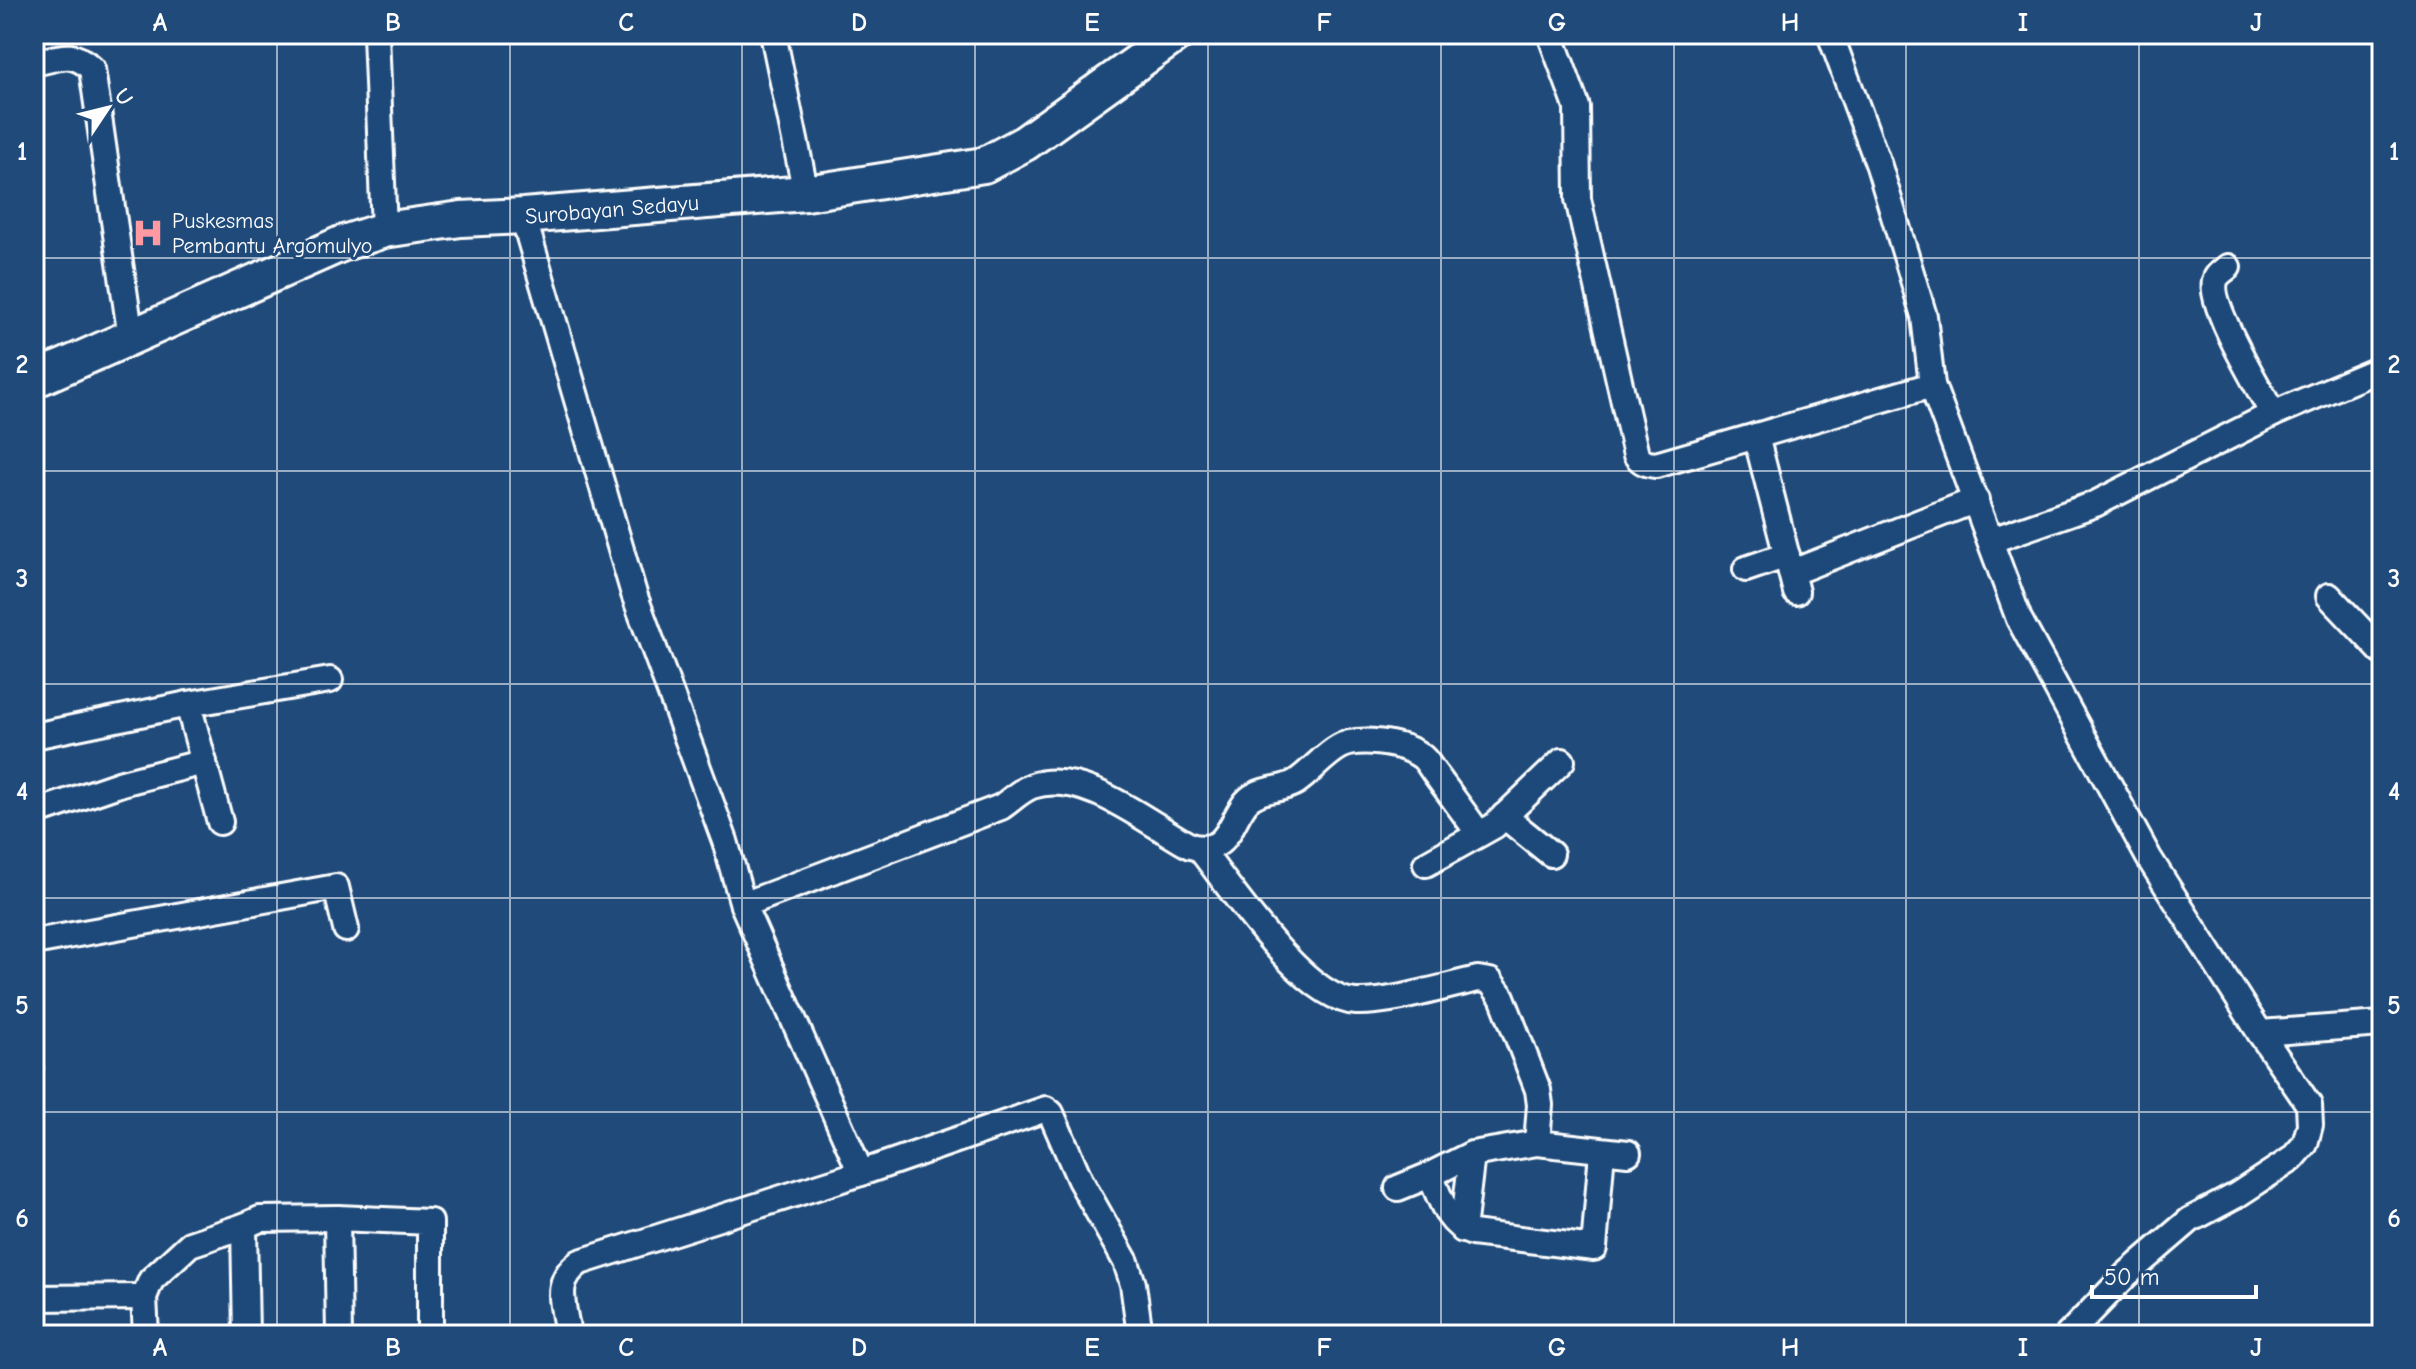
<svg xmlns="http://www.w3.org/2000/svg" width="2416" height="1369" font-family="'Comic Neue',sans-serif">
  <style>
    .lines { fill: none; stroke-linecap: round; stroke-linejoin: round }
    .lane-casing { stroke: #fff; stroke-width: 18 }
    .street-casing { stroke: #fff; stroke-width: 30 }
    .secondary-casing { stroke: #fff; stroke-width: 40 }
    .lane { stroke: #1f4a7a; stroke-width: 12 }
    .street { stroke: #1f4a7a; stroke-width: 24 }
    .secondary { stroke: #1f4a7a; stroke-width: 34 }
    .grid { fill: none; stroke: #fff; stroke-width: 2; stroke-opacity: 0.55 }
    .labels { text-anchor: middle; stroke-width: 6; stroke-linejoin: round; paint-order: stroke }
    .street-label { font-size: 22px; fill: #fff; stroke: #1f4a7a }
    .poi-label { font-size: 22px; fill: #fff; stroke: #1f4a7a; text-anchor: start }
    .neatline { fill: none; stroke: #fff; stroke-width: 3 }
    .grid-label { font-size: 26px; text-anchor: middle; font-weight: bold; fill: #fff }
  </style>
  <rect width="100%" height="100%" fill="#1f4a7a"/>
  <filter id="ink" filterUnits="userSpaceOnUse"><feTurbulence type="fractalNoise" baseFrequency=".0125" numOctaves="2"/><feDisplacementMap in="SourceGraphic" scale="16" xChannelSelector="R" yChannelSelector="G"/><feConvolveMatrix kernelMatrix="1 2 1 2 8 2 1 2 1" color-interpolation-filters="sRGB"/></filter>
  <g filter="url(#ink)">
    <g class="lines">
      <defs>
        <path id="lane" d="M34,1061l2,7"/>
        <g id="street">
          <path d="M376,34l8,196"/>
          <path d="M773,34l33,159"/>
          <path d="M1550,34l27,73 1,92 58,256c6,8 11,9 20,10l276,-80"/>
          <path d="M1830,34l49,132 45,150 8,69 87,234 130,239 111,175 49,72 1,20 -5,19 -13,15 -55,36 -47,25 -64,55 -58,60"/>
          <path d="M34,63c25,-5 38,-14 58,6l39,269"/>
          <path d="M523,216l111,378 91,247 18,64 118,268"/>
          <path d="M2228,267c-5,4 -11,7 -13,14 -7,23 45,109 58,133"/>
          <path d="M1756,436l40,156"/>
          <path d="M1992,540l103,-36 178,-90 109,-46"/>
          <path d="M1803,568l173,-68"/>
          <path d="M1746,569l41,-14"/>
          <path d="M2329,596l53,56"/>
          <path d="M188,704l32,118"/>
          <path d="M34,736l154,-32 142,-24"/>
          <path d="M46,809l76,-26 82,-21"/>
          <path d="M1504,816l47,38"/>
          <path d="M1200,849c31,39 104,151 156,153 35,1 86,-15 122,-23l12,2 12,16 36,93 2,15 -3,38 91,10"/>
          <path d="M1426,864l68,-38 68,-65"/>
          <path d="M743,905l258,-98c9,-6 20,-17 31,-21 52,-18 115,37 158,60 38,10 39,-23 56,-44 13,-15 34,-10 50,-20 15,-10 27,-26 43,-35 18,-11 65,-4 82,9 6,4 10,13 15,19 14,19 29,39 43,59"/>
          <path d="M34,942l302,-55 10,42"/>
          <path d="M2260,1033l122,-9"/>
          <path d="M1430,1175l42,-21 65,-11"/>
          <path d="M1398,1188l32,-13c10,22 17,50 42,58l122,15 8,-97"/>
          <path d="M244,1226l16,-7 77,-1"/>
          <path d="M1463,1230l9,-76"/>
          <path d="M34,1298l110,-1"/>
          <path d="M146,1335l-2,-38 7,-17 39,-36 54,-18 2,109"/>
          <path d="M339,1335l-2,-117 93,4v113"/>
          <path d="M568,1335c-4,-31 -16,-53 12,-73l281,-89 185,-64 5,4 29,67 46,82 7,22 7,51"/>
        </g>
        <g id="secondary">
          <path id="s1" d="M34,380l307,-136 43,-14 77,-11 62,-3 283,-23 178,-28 41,-22 152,-109"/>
        </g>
      </defs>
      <use href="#lane" class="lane-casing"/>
      <use href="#street" class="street-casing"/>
      <use href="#secondary" class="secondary-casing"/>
      <use href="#lane" class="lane"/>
      <use href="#street" class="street"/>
      <use href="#secondary" class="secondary"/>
    </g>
  </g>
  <path class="grid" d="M277,34v1301M510,34v1301M742,34v1301M975,34v1301M1208,34v1301M1441,34v1301M1674,34v1301M1906,34v1301M2139,34v1301M34,258h2348M34,471h2348M34,684h2348M34,898h2348M34,1112h2348"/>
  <defs>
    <symbol id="hospital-bare" viewBox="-9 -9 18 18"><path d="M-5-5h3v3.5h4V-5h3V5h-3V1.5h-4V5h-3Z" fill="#ff9aa2" stroke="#1f4a7a" stroke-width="2.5" paint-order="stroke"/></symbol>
  </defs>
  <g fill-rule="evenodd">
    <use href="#hospital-bare" x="126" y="211" width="44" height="44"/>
  </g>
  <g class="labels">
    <g class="street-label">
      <text dy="8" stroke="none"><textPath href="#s1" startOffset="610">Surobayan Sedayu</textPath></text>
    </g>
    <g class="poi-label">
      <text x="172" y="228">Puskesmas<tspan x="172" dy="25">Pembantu Argomulyo</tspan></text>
    </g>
  </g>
  <rect width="2416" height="1369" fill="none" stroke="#1f4a7a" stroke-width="88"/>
  <g transform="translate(108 108) rotate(55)" stroke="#1f4a7a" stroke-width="6" paint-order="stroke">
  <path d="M0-6L14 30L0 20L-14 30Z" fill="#ffffff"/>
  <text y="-12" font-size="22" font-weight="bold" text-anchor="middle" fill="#ffffff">U</text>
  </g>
  <path d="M2092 1285v12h164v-12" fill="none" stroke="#ffffff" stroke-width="4"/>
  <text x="2104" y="1285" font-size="24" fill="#ffffff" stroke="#1f4a7a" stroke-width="6" paint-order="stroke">50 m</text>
  <rect x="44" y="44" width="2328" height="1281" class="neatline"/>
  <g class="grid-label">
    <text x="160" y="31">A</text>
    <text x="393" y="31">B</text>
    <text x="626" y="31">C</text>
    <text x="859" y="31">D</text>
    <text x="1092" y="31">E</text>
    <text x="1324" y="31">F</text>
    <text x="1557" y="31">G</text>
    <text x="1790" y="31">H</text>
    <text x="2023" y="31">I</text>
    <text x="2256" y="31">J</text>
    <text x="22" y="160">1</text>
    <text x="2394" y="160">1</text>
    <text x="22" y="373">2</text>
    <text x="2394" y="373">2</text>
    <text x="22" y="587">3</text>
    <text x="2394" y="587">3</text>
    <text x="22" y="800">4</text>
    <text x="2394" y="800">4</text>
    <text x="22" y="1014">5</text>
    <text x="2394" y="1014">5</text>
    <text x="22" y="1227">6</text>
    <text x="2394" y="1227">6</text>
    <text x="160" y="1356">A</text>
    <text x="393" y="1356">B</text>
    <text x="626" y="1356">C</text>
    <text x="859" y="1356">D</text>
    <text x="1092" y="1356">E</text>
    <text x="1324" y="1356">F</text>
    <text x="1557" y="1356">G</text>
    <text x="1790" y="1356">H</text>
    <text x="2023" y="1356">I</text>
    <text x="2256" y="1356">J</text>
  </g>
</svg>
